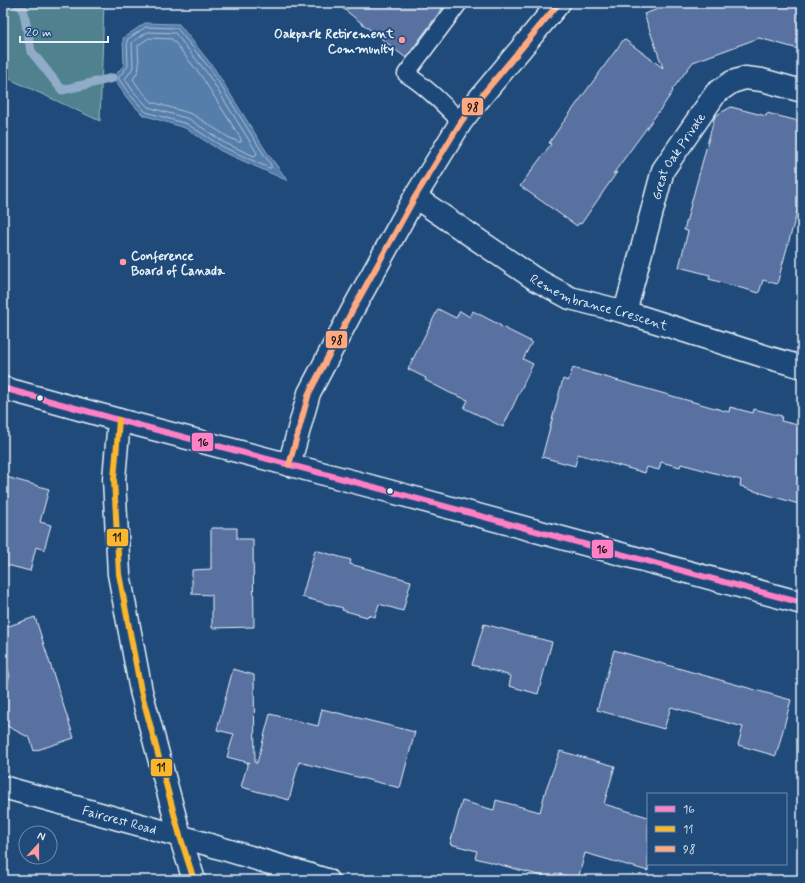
<svg xmlns="http://www.w3.org/2000/svg" width="805" height="883" font-family="Mynerve,sans-serif">
  <style>
    .green { fill: #50828e; stroke: #9cbac3 }
    .water { fill: #567eaa; stroke: #90acc9 }
    .lines { fill: none; stroke-linecap: round; stroke-linejoin: round }
    .shore { stroke: #aec3d9; stroke-width: 1 }
    .stream { stroke: #90acc9; stroke-width: 9 }
    .building { fill: #5971a1; stroke: #e8f1f8 }
    .lane-casing { stroke: #e8f1f8; stroke-width: 19 }
    .street-casing { stroke: #e8f1f8; stroke-width: 25 }
    .secondary-casing { stroke: #e8f1f8; stroke-width: 25 }
    .lane { stroke: #1f4a7a; stroke-width: 16 }
    .street { stroke: #1f4a7a; stroke-width: 22 }
    .secondary { stroke: #1f4a7a; stroke-width: 22 }
    .bus-1-casing { stroke: #1f4a7a; stroke-width: 9 }
    .bus-2-casing { stroke: #1f4a7a; stroke-width: 9 }
    .bus-3-casing { stroke: #1f4a7a; stroke-width: 9 }
    .bus-1 { stroke: #ff80c5; stroke-width: 6 }
    .bus-2 { stroke: #fab62d; stroke-width: 6 }
    .bus-3 { stroke: #ffa980; stroke-width: 6 }
    .poi-dot { fill: #ff9aa2; stroke: #1f4a7a; stroke-width: 1.5 }
    .bus-dot { fill: #e8f1f8; stroke: #1f4a7a; stroke-width: 1.5 }
    .labels { text-anchor: middle; stroke-width: 3.5; stroke-linejoin: round; paint-order: stroke }
    .poi-label { font-size: 13px; font-weight: bold; fill: #e8f1f8; stroke: #1f4a7a; text-anchor: end }
    .street-label { font-size: 13px; fill: #e8f1f8; stroke: #1f4a7a }
    .line-badge { stroke: #1f4a7a; stroke-width: 1.5 }
    .pale-badge-label { font-size: 11px; text-anchor: middle; font-weight: bold; fill: #111 }
  </style>
  <rect width="100%" height="100%" fill="#1f4a7a"/>
  <filter id="ink" filterUnits="userSpaceOnUse"><feTurbulence type="fractalNoise" baseFrequency=".025" numOctaves="2"/><feDisplacementMap in="SourceGraphic" scale="8" xChannelSelector="R" yChannelSelector="G"/><feConvolveMatrix kernelMatrix="1 2 1 2 8 2 1 2 1" color-interpolation-filters="sRGB"/></filter>
  <g filter="url(#ink)">
    <path class="green" d="M3,3h101l-4,118 -97,-45z"/>
    <path class="water" d="M145,23l34,1 35,44 52,83 22,30 -67,-30 -36,-23 -42,-13 -16,-17 -14,-20 11,-13 -1,-27z"/>
    <g class="lines">
      <g class="shore">
        <path d="M146,27l31,1 34,42 52,83 8,12v3h-2l-46,-21 -36,-23 -41,-12 -16,-17 -12,-17 10,-12 -1,-26z"/>
        <path d="M148,32l27,1 32,40 50,80 -1,2 -2,1 -29,-13 -36,-24 -41,-12 -14,-15 -9,-13 6,-8 2,-4 -1,-24z"/>
        <path d="M149,38l23,1 30,38 39,62v3h-2l-11,-5 -36,-23 -40,-12 -13,-14 -6,-9 4,-6 2,-5 -1,-22z"/>
      </g>
      <path class="stream" d="M16,3l7,5 8,43 31,39 51,-12"/>
    </g>
    <g class="building">
      <path d="M336,3h110l-40,55z"/>
      <path d="M675,3h127v47l-43,-12 -66,24 -21,28 1,1 -8,12 -52,71 4,-2 -36,52 -2,-1 -2,3 -57,-40 31,-42 -2,-1 13,-19 62,-85 39,29 -19,-54z"/>
      <path d="M731,107l35,9 1,-3 35,9v72l-25,90 -14,-4 -4,13 -50,-14 1,-4 -31,-8 9,-36 -4,-1 30,-111 1,-3z"/>
      <path d="M438,309l18,9 4,-7 10,6 3,-6 27,14v1l32,16 -9,17 10,5 -30,63 -39,-19 4,-8 -18,-7 -25,-13 1,-2 -18,-9z"/>
      <path d="M573,368l156,44 1,-5 23,6 1,-4 28,7 -1,5 21,5v79l-58,-17v-1l-4,-1 1,-6 -60,-16 -1,3 -19,-5 -2,8 -12,-3 -2,6 -67,-19 -3,12 -33,-9 21,-78 5,2z"/>
      <path d="M3,476l46,13 -9,33 11,3 -7,25 -8,-3 -6,24 -27,-7z"/>
      <path d="M211,528h26v11h16l1,88 -42,1v-33l-20,-1v-24l19,-1z"/>
      <path d="M315,550l36,10 -1,4 61,17 -8,30 -24,-7 -4,13 -7,-2 -1,2 -25,-7 1,-2 -41,-11z"/>
      <path d="M35,617l39,121 -40,13 -4,-13 -27,-14v-34l7,-14 -7,-23v-25z"/>
      <path d="M484,624l68,18 -14,52 -29,-8 2,-10 -39,-11z"/>
      <path d="M614,650l177,50 -15,56 -38,-11 5,-18 -72,-20 -7,22 -67,-19z"/>
      <path d="M233,669l21,6 1,88h2l13,-49 48,12 4,-17 93,23 -15,56 -101,-26 -10,38 -48,-13 7,-25 2,1 -23,-6 7,-23 -17,-4z"/>
      <path d="M560,751l55,15 -11,38 44,13v54l-63,-18 -7,26 -23,-6 -2,6 -78,-21 2,-7 -27,-7 12,-43 32,9 2,-10 44,12 6,-23z"/>
    </g>
    <g class="lines">
      <defs>
        <path id="lane" d="M459,3l-53,71c21,13 38,31 55,48"/>
        <g id="street">
          <path id="s1" d="M415,197l120,82 35,19 55,14 145,46 32,9"/>
          <path id="s2" d="M625,312l38,-142 53,-77 16,-11 13,-4 17,2 40,11"/>
          <path d="M119,420l-5,59 5,95 22,117 39,145 14,44"/>
          <path d="M289,465l20,-72 43,-82 63,-114 46,-75 13,-17 85,-102"/>
          <path id="s3" d="M3,787l177,49 147,44"/>
        </g>
        <path id="secondary" d="M3,388l116,32 251,66 432,117"/>
      </defs>
      <use href="#lane" class="lane-casing"/>
      <use href="#street" class="street-casing"/>
      <use href="#secondary" class="secondary-casing"/>
      <use href="#lane" class="lane"/>
      <use href="#street" class="street"/>
      <use href="#secondary" class="secondary"/>
      <defs>
        <path id="bus-1" d="M3,388l116,32 251,66 432,117"/>
        <path id="bus-2" d="M119,420l-5,59 5,95 22,117 39,145 14,44"/>
        <path id="bus-3" d="M289,465l20,-72 43,-82 63,-114 46,-75 13,-17 85,-102"/>
      </defs>
      <use href="#bus-1" class="bus-1-casing"/>
      <use href="#bus-2" class="bus-2-casing"/>
      <use href="#bus-3" class="bus-3-casing"/>
      <use href="#bus-1" class="bus-1"/>
      <use href="#bus-2" class="bus-2"/>
      <use href="#bus-3" class="bus-3"/>
    </g>
  </g>
  <g class="poi-dot">
    <circle cx="402" cy="40" r="4"/>
    <circle cx="123" cy="262" r="4"/>
  </g>
  <g class="bus-dot">
    <circle cx="40" cy="398" r="3.5"/>
    <circle cx="390" cy="491" r="3.5"/>
  </g>
  <g class="labels">
    <g class="poi-label">
      <text x="394" y="38">Oakpark Retirement<tspan x="394" dy="15">Community</tspan></text>
      <text x="131" y="260" text-anchor="start">Conference<tspan x="131" dy="15">Board of Canada</tspan></text>
    </g>
    <g class="street-label">
      <text dy="5" stroke="none"><textPath href="#s2" startOffset="166">Great Oak Private</textPath></text>
      <text dy="5" stroke="none"><textPath href="#s1" startOffset="214">Remembrance Crescent</textPath></text>
      <text dy="5" stroke="none"><textPath href="#s3" startOffset="121">Faircrest Road</textPath></text>
    </g>
  </g>
  <g class="line-badge">
    <rect x="461" y="97" width="23" height="19" rx="4" fill="#ffa980"/>
    <rect x="325" y="330" width="23" height="19" rx="4" fill="#ffa980"/>
    <rect x="191" y="432" width="23" height="20" rx="4" fill="#ff80c5"/>
    <rect x="106" y="528" width="23" height="19" rx="4" fill="#fab62d"/>
    <rect x="591" y="539" width="23" height="20" rx="4" fill="#ff80c5"/>
    <rect x="150" y="758" width="23" height="19" rx="4" fill="#fab62d"/>
  </g>
  <g class="pale-badge-label">
    <text x="473" y="111">98</text>
    <text x="337" y="344">98</text>
    <text x="203" y="446">16</text>
    <text x="117" y="541">11</text>
    <text x="602" y="553">16</text>
    <text x="161" y="771">11</text>
  </g>
  <rect width="805" height="883" fill="none" stroke="#1f4a7a" stroke-width="16"/>
  <rect x="8" y="8" width="789" height="867" fill="none" stroke="#e8f1f8" stroke-width="1.5" filter="url(#ink)"/>
  <rect x="647" y="793" width="140" height="72" fill="#1f4a7a" stroke="#6f8dac"/>
  <rect x="655" y="806" width="20" height="6" fill="#ff80c5" stroke="#6f8dac"/>
  <text x="683" y="813" font-size="12" fill="#e8f1f8">16</text>
  <rect x="655" y="826" width="20" height="6" fill="#fab62d" stroke="#6f8dac"/>
  <text x="683" y="833" font-size="12" fill="#e8f1f8">11</text>
  <rect x="655" y="846" width="20" height="6" fill="#ffa980" stroke="#6f8dac"/>
  <text x="683" y="853" font-size="12" fill="#e8f1f8">98</text>
  <g transform="translate(38 845) rotate(21)"><circle r="19" fill="#1f4a7a" stroke="#6f8dac"/>
  <path d="M0-3L7 15L0 10L-7 15Z" fill="#ff9aa2"/>
  <text y="-6" font-size="11" font-weight="bold" text-anchor="middle" fill="#e8f1f8">N</text>
  </g>
  <path d="M20 36v6h88v-6" fill="none" stroke="#e8f1f8" stroke-width="2"/>
  <text x="26" y="36" font-size="12" fill="#e8f1f8" stroke="#1f4a7a" stroke-width="3" paint-order="stroke">20 m</text>
</svg>
